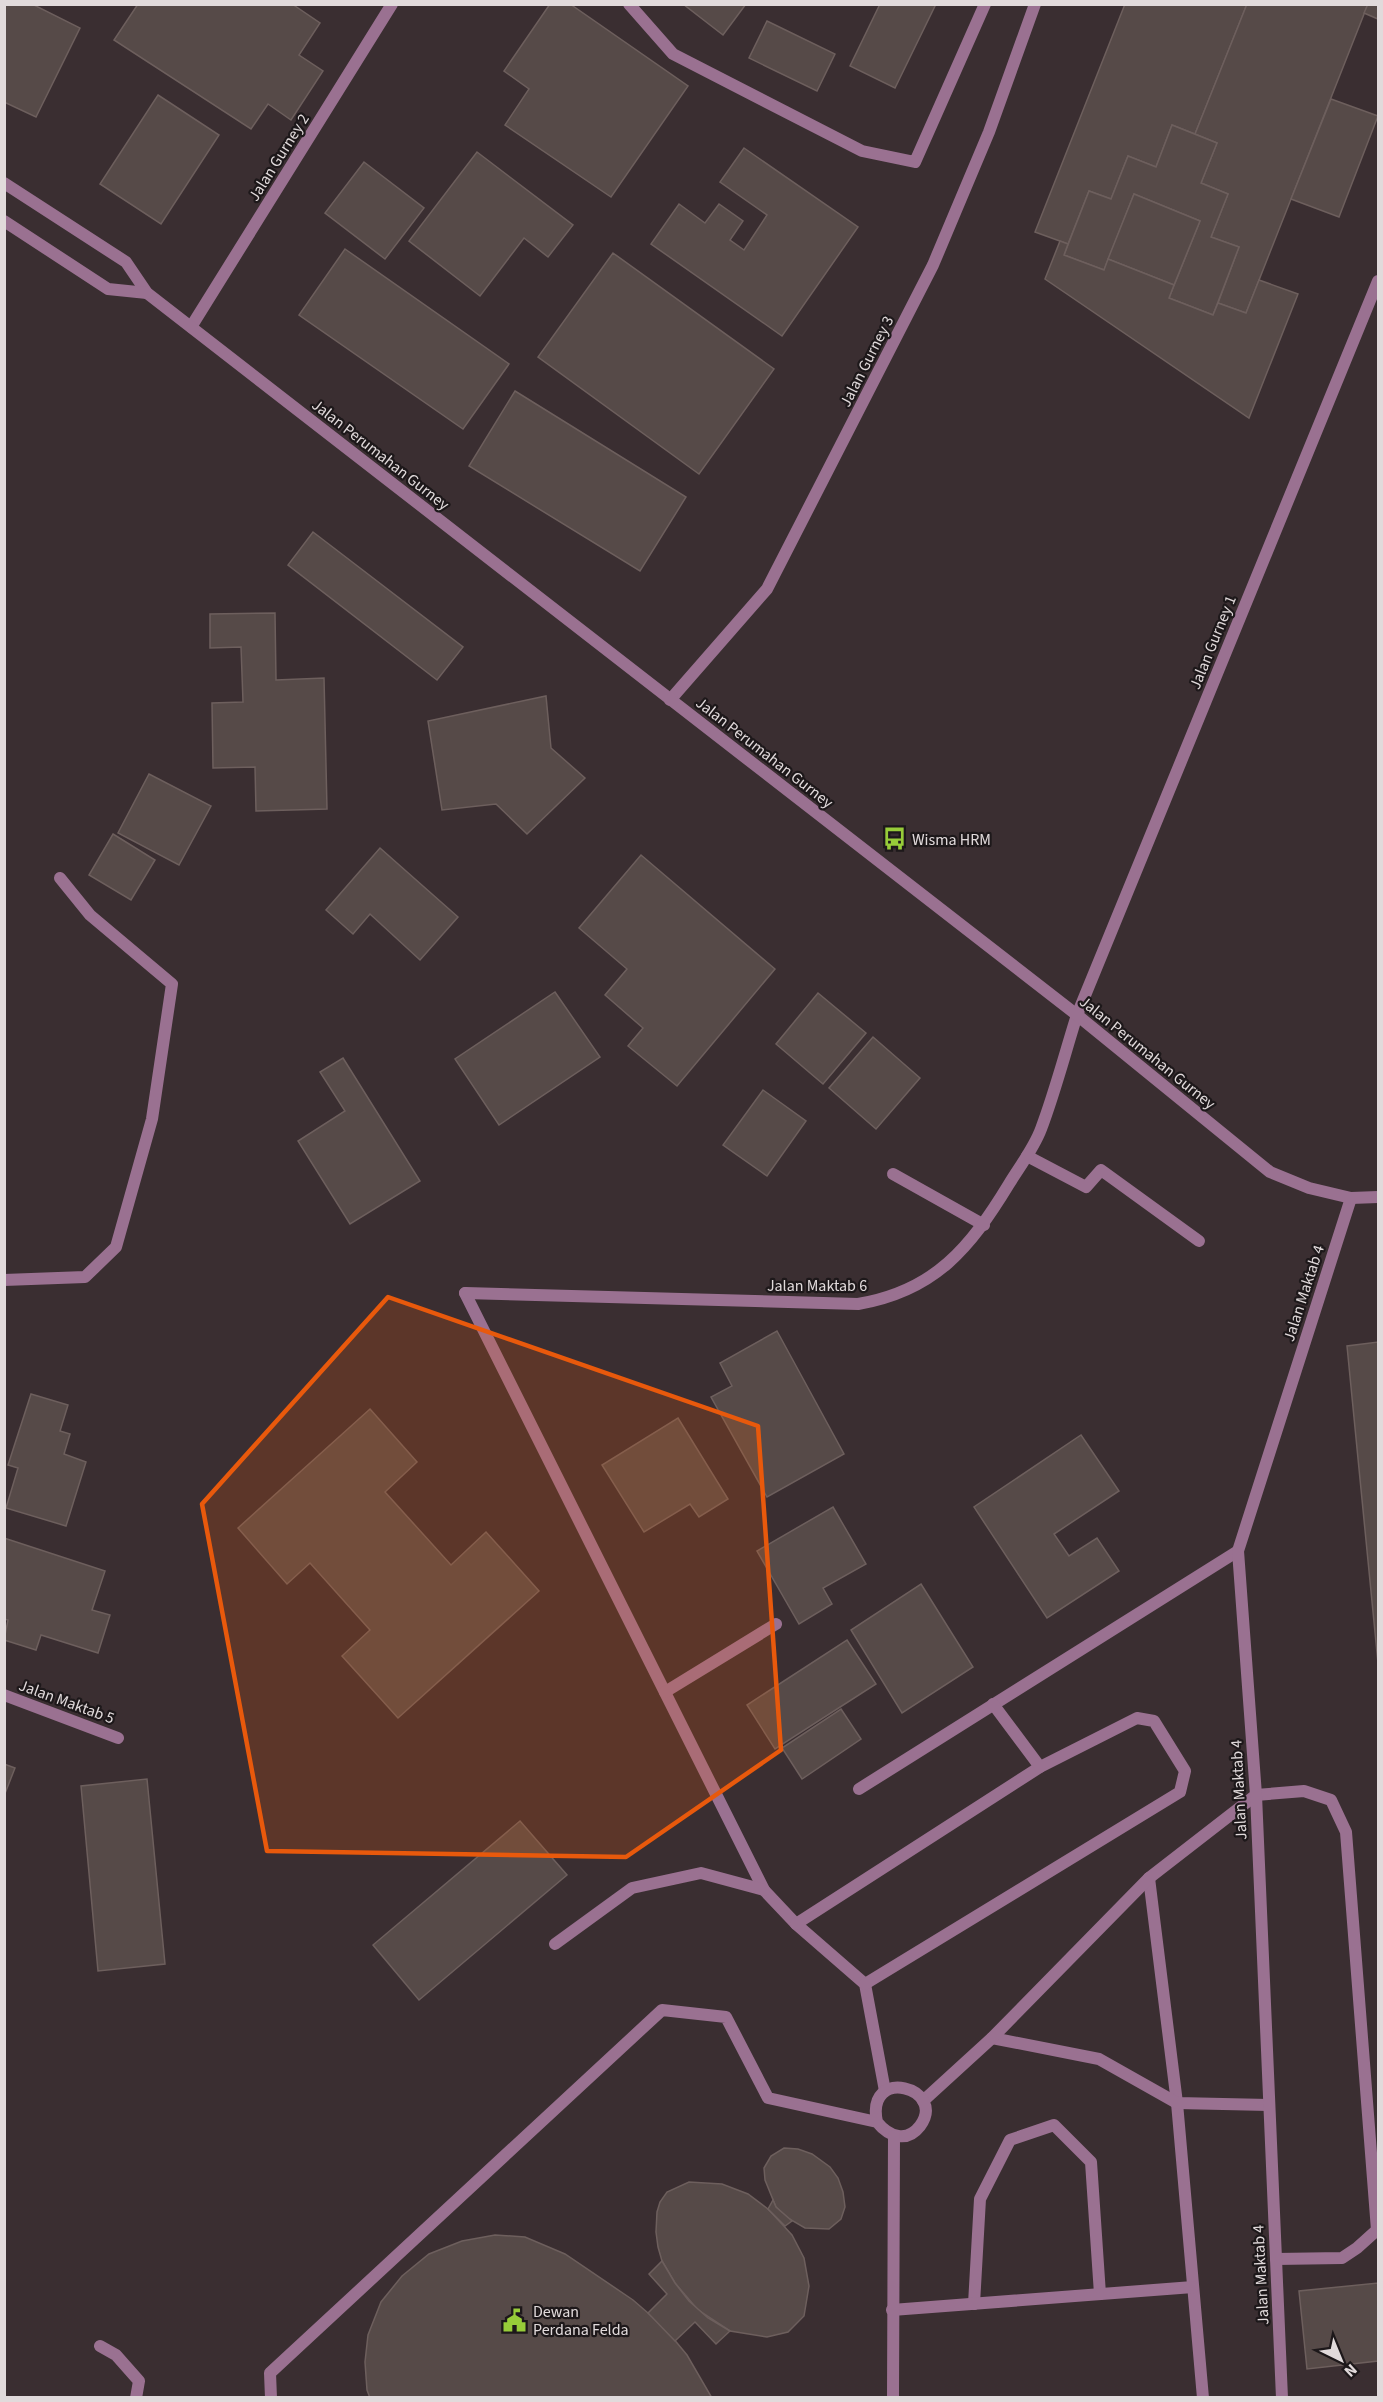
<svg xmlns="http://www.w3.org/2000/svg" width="1383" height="2402" font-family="'Source Sans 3',sans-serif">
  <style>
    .building { fill: #564a48; stroke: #6d5f5d; stroke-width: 1.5 }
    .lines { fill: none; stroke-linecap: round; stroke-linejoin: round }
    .service { stroke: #9a7191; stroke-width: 12 }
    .minor { stroke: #9a7191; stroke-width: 12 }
    .tertiary { stroke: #9a7191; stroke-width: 12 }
    .marked { fill: #e8590c; fill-opacity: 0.2; stroke: #e8590c; stroke-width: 4.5; stroke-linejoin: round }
    .labels { text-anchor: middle; stroke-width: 4.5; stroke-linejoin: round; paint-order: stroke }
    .street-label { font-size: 16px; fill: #e1dadb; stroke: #1d181a }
    .poi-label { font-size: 16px; fill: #e1dadb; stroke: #1d181a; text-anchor: start }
  </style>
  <rect width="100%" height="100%" fill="#3a2e31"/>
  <g class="building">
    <path d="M4,4h28l48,24 -44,89 -32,-15z"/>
    <path d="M138,4h154l28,19 -21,32 24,16 -32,49 -23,-16 -17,25 -137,-89z"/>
    <path d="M550,4h20l118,82 -77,111 -106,-72 24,-36 -25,-18z"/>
    <path d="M683,4h63l-23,31z"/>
    <path d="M880,4h56l-41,84 -45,-22z"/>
    <path d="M1125,4h122l-52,130 -23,-9 -16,42 -28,-11 -17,43 -22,-8 -21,53 -33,-12z"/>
    <path d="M1247,4h121l-122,309 -28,-10 21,-56 -28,-10 17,-43 -27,-11 16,-40 -22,-9z"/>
    <path d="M1368,4h10v15l-14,-6z"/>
    <path d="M767,21l68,33 -18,37 -68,-33z"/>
    <path d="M158,95l61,40 -58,89 -61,-40z"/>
    <path d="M1331,99l47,17 -39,101 -48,-18z"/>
    <path d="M1172,125l45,18 -16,40 27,11 -17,43 28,10 -26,68 -44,-17 31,-77 -66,-27 -30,76 -40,-15 25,-64 22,8 17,-43 28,11z"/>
    <path d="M744,148l114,79 -76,109 -131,-92 28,-40 26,19 14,-19 24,17 -13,19 14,10 23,-35 -47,-33z"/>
    <path d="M477,152l96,73 -25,32 -24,-19 -44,58 -71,-55z"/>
    <path d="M364,162l60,46 -39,51 -60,-46z"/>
    <path d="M1134,194l66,27 -26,64 -66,-26z"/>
    <path d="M1060,241l8,3 -4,11 40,15 4,-11 66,26 -5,13 44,17 5,-12 28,10 13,-33 39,14 -49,124 -204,-139z"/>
    <path d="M345,249l164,115 -46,65 -164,-114z"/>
    <path d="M613,253l161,116 -75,105 -161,-117z"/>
    <path d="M515,391l171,106 -46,74 -171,-105z"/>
    <path d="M313,532l150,115 -26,33 -149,-115z"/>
    <path d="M275,613l1,67 48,-2 3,131 -71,2 -1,-44 -42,1 -1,-65 31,-1 -2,-55 -31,1v-34z"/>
    <path d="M546,696l5,52 34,30 -58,56 -31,-30 -54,6 -14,-89z"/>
    <path d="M149,774l62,32 -32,59 -61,-32z"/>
    <path d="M113,834l42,26 -24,40 -42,-25z"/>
    <path d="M380,848l78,69 -38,43 -50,-46 -17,20 -27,-24z"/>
    <path d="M641,855l134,114 -98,117 -49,-40 15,-18 -38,-33 22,-26 -48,-41z"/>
    <path d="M555,992l45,65 -101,68 -44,-66z"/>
    <path d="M818,993l48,40 -43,51 -47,-40z"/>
    <path d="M873,1037l47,41 -44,51 -47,-41z"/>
    <path d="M343,1058l77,123 -70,43 -52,-83 47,-30 -25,-39z"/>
    <path d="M763,1090l43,31 -39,55 -44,-31z"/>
    <path d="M777,1331l67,123 -77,43 -56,-100 21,-11 -12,-23z"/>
    <path d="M1378,1342v321l-31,-317z"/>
    <path d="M31,1394l37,11 -8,26 10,3 -6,20 22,8 -20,64 -60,-18 12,-40 -10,-3z"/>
    <path d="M370,1409l47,53 -32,30 66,73 35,-33 53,59 -141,127 -56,-62 28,-26 -60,-67 -23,21 -49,-56z"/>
    <path d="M678,1418l50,81 -29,18 -9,-13 -46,28 -42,-67z"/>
    <path d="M1081,1435l38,56 -65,43 15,22 28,-18 22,33 -72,47 -73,-111z"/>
    <path d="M833,1507l33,57 -43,24 9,16 -33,20 -42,-73z"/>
    <path d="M4,1538l101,33 -13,39 18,5 -12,38 -57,-18 -5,15 -32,-10 4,-20 -4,-1z"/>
    <path d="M921,1584l52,83 -71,46 -51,-83z"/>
    <path d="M847,1640l29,44 -101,65 -28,-44z"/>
    <path d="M841,1709l20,30 -59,40 -20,-31z"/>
    <path d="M4,1764l11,4 -11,28z"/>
    <path d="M147,1779l18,185 -67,7 -17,-185z"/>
    <path d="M520,1821l47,54 -148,125 -46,-55z"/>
    <path d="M784,2148l14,1 14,5 18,13 8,11 5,14 2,15 -4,12 -12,10 -24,-1 -19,-11 -10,-10 -11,-27 -1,-12 7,-12z"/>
    <path d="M689,2182l33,2 26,10 20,15 24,26 12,23 5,28 -5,30 -16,16 -21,5 -37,-6 -32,-21 -23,-27 -13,-22 -4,-14 -2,-15 1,-20 3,-10 7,-10z"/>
    <path d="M773,2200l3,7 16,14 -7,5 -17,-17z"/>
    <path d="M495,2235l30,2 40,17 68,46 30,26 24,29 25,43h-342l-3,-8 -2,-28 3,-27 13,-33 21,-26 27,-22 33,-13z"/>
    <path d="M662,2261l13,22 14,18 19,17 22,13 -14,13 -21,-22 -20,19 -27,-28 19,-19 -18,-20z"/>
    <path d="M1378,2283v78l-71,8 -8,-78z"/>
  </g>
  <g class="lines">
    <g class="service">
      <path d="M629,4l44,50 189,97 53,11 70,-158"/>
      <path d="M1027,1156l59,31 15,-17 98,71"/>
      <path d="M893,1174l91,51"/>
      <path d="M4,1280l81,-3 31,-30 36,-128 20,-135 -82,-69 -30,-37"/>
      <path d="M465,1293l299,597 32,34 69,60 20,107"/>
      <path d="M665,1692l111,-68"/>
      <path d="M859,1789l379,-238"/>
      <path d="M1149,1878l28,225 26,295"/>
      <path d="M796,1924l244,-157"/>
      <path d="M555,1944l77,-56 69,-15 63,17"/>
      <path d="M865,1984l315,-192 5,-21 -31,-50 -17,-3 -97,49 -47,-63"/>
      <path d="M992,2038l107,21 78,44 92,2"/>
      <path d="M923,2101l69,-63 157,-160 107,-83 48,-4 27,9 15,32 31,398 -20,18 -15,10 -66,1"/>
      <path d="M974,2304l6,-105 30,-59 44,-15 37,37 9,132"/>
      <path d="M892,2310l301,-23"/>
      <path d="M271,2398l-1,-25 392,-363 64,7 42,81 109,24c12,15 30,21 43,4 28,-38 -55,-61 -43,-4"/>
      <path d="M893,2398l1,-262"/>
      <path d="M1282,2398l-26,-603 -18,-244 113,-353"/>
    </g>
    <g class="minor">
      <path d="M191,327l201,-323"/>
      <path d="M670,700l97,-111 166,-324 56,-133 46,-128"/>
      <path d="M465,1293l393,11c77,-13 112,-56 151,-120 11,-18 25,-36 32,-55 14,-37 24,-76 36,-114l301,-734"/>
      <path d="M4,1695l114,43"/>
      <path d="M100,2346l16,9 23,26 -3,17"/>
    </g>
    <g class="tertiary">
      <path d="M4,183l122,79 21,31 930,722 193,157 39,16 42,10 27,-1"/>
      <path d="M4,221l104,68 39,4"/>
    </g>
  </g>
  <path class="marked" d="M388,1297l370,129 23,324 -155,107 -359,-6 -65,-347z"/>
  <defs>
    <symbol id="bus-bare" viewBox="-9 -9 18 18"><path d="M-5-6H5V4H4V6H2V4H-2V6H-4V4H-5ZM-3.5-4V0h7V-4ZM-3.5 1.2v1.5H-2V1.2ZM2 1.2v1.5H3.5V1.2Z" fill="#97cc39" stroke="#1d181a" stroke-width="2.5" paint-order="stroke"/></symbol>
    <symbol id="civic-bare" viewBox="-9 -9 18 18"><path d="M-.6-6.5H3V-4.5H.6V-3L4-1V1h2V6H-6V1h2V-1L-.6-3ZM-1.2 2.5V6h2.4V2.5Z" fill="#97cc39" stroke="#1d181a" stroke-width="2.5" paint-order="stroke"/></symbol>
  </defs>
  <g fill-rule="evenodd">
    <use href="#bus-bare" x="878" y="822" width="33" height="33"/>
    <use href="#civic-bare" x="498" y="2304" width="33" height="33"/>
  </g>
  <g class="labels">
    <g class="street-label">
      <text transform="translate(278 157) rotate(-58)" y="6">Jalan Gurney 2</text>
      <text transform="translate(866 361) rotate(-63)" y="6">Jalan Gurney 3</text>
      <text transform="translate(381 454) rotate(38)" y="6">Jalan Perumahan Gurney</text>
      <text transform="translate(1212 642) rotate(-68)" y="6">Jalan Gurney 1</text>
      <text transform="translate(765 752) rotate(38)" y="6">Jalan Perumahan Gurney</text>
      <text transform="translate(1148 1052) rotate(39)" y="6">Jalan Perumahan Gurney</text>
      <text x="817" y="1291">Jalan Maktab 6</text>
      <text transform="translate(1303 1293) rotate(-72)" y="6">Jalan Maktab 4</text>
      <text transform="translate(67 1701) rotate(20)" y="6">Jalan Maktab 5</text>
      <text transform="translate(1238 1790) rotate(-93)" y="6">Jalan Maktab 4</text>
      <text transform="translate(1260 2275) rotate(-93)" y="6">Jalan Maktab 4</text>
    </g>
    <g class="poi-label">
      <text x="912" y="845">Wisma HRM</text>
      <text x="533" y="2317">Dewan<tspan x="533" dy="18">Perdana Felda</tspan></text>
    </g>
  </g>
  <rect width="1383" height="2402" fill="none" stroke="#e1dadb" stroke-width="12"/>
  <g transform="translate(1341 2360) rotate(137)" stroke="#1d181a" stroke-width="4.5" paint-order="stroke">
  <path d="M0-4.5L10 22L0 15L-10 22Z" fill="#e1dadb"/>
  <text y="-9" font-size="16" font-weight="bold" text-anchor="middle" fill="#e1dadb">N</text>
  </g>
</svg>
